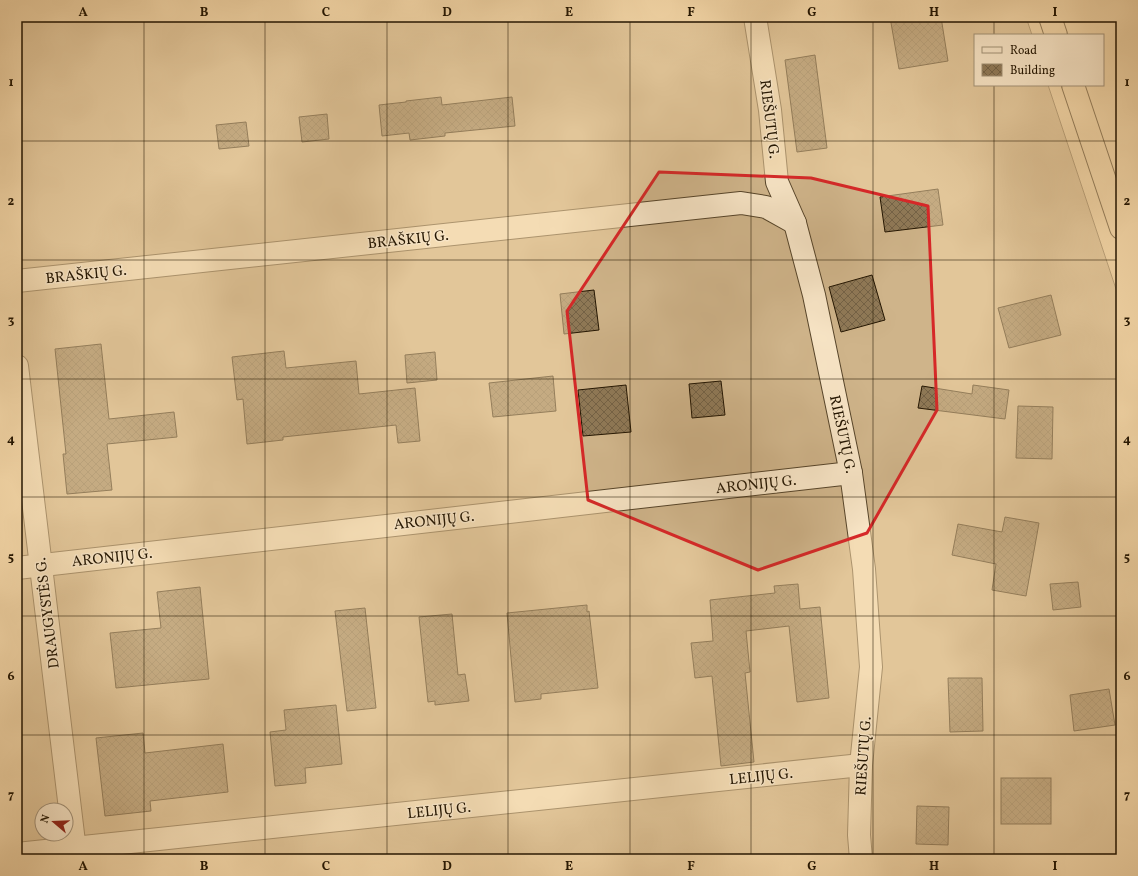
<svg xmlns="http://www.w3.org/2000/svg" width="1138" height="876" font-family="Vollkorn,serif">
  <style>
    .garden { fill: #cfb48a; stroke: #796446; fill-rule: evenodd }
    .building { fill: url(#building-cross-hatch); stroke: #231501 }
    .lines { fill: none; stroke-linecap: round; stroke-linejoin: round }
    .minor-casing { stroke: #57452a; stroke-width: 24 }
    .highway-casing { stroke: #231501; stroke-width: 24 }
    .minor { stroke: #f7e4c5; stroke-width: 22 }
    .highway { stroke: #f2d5a6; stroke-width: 22 }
    .marked { fill: none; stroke: #d62828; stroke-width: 3; stroke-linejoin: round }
    .grid { fill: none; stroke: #231501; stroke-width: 1; stroke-opacity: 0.55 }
    .labels { text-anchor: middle; stroke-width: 3; stroke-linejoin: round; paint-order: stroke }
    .street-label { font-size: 15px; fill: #231501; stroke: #f7e4c5 }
    .neatline { fill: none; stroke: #231501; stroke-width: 1.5 }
    .grid-label { font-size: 13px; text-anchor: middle; font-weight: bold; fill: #231501 }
  </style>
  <defs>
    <pattern id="building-cross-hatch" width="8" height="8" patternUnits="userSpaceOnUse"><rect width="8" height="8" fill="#8f7957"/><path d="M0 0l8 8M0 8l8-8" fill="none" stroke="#746246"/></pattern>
  </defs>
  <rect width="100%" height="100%" fill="#f2d5a6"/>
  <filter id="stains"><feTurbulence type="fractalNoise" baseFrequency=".005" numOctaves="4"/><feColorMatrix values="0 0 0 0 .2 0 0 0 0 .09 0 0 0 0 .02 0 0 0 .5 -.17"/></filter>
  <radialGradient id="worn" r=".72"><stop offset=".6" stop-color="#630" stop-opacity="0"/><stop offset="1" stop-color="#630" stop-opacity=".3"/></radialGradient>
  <path class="garden" d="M17,17h1009l6,18h-57v50h73l73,219v555h-1104zM42,810h24v24h-24z"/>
  <g class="building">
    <path d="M890,17h51l7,44 -49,8z"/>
    <path d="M815,55l12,93 -30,4 -12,-92z"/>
    <path d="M441,97l1,8 70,-8 3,29 -70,7v3l-35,4 -1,-7 -27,3 -3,-31 27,-3v-1z"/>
    <path d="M327,114l2,25 -27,3 -3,-25z"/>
    <path d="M246,122l3,24 -30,3 -3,-24z"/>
    <path d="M938,189l5,36 -58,7 -5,-35z"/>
    <path d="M872,275l13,45 -44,12 -12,-45z"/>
    <path d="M594,290l5,40 -35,4 -4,-40z"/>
    <path d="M1051,295l10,40 -52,13 -11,-40z"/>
    <path d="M101,344l8,75 65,-7 3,25 -70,7 5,46 -45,4 -4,-40h3l-11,-105z"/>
    <path d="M284,351l2,17 70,-7 3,33 56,-6 5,53 -22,2 -2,-18 -113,12v3l-36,4 -4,-45 -6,1 -5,-43z"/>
    <path d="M435,352l2,28 -30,3 -2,-28z"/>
    <path d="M553,376l3,35 -63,6 -4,-34z"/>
    <path d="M721,381l4,34 -33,3 -3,-34z"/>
    <path d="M626,385l5,47 -48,4 -5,-46z"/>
    <path d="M973,385l36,5 -4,29 -87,-11 4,-22 50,8z"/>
    <path d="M1018,406l35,1 -1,52 -36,-1z"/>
    <path d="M1005,517l34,6 -13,73 -34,-6 4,-26 -44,-9 6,-31 44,8z"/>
    <path d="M1078,582l3,25 -28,3 -3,-26z"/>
    <path d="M798,584l2,25 20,-2 9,91 -32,4 -8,-76 -43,5 4,41 -5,1 9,89 -33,4 -9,-90 -17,2 -4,-35 22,-2 -3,-41 65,-7 -1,-7z"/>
    <path d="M200,587l9,92 -93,9 -6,-55 51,-5 -4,-36z"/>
    <path d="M587,605v7l2,-1 9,77 -57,6v5l-26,3 -8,-89z"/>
    <path d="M365,608l11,100 -29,3 -12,-100z"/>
    <path d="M452,614l6,61 7,-1 4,27 -34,4v-4l-7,1 -9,-85z"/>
    <path d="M948,678h34l1,53 -33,1z"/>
    <path d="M1109,689l6,36 -41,6 -4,-36z"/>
    <path d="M336,705l6,59 -37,4 1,15 -31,3 -5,-54 16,-2 -2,-20z"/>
    <path d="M143,733l2,20 78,-9 5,48 -78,9 1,10 -46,5 -9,-78z"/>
    <rect x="1001" y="778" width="50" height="46"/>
    <path d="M917,806l32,1 -1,38 -32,-1z"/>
  </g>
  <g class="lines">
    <defs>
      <g id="minor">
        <path d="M755,17l15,93 7,72 18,41 19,72 37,178 13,96 7,98 -10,98 -2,70 2,24"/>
        <path d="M17,281l724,-78 25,4 29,16"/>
        <path d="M17,366l59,493"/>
        <path d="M17,568l834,-95"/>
        <path d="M17,854l844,-89"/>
      </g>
      <g id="highway">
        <path d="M1050,17l6,18"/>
        <path d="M1073,85l48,143"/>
      </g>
    </defs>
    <use href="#minor" class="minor-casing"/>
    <use href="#highway" class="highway-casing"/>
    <use href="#minor" class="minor"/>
    <use href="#highway" class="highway"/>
  </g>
  <path d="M0 0H1138V876H0ZM659,172l152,6 117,28 9,204 -70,123 -109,37 -170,-70 -21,-189z" fill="#f2d5a6" fill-opacity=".55" fill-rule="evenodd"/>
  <path class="marked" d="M659,172l152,6 117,28 9,204 -70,123 -109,37 -170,-70 -21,-189z"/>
  <path class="grid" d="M144,17v842M265,17v842M387,17v842M508,17v842M630,17v842M751,17v842M873,17v842M994,17v18M994,85v774M17,141h1104M17,260h1104M17,379h1104M17,497h1104M17,616h1104M17,735h1104"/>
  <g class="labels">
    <g class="street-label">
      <text transform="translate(770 119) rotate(83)" y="5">RIEŠUTŲ G.</text>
      <text transform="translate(408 239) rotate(-6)" y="5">BRAŠKIŲ G.</text>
      <text transform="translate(86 274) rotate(-6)" y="5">BRAŠKIŲ G.</text>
      <text transform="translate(843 434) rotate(78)" y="5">RIEŠUTŲ G.</text>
      <text transform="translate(756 484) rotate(-6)" y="5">ARONIJŲ G.</text>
      <text transform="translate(434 520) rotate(-6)" y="5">ARONIJŲ G.</text>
      <text transform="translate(112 557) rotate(-6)" y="5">ARONIJŲ G.</text>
      <text transform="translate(47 613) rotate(-97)" y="5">DRAUGYSTĖS G.</text>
      <text transform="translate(863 756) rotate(-86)" y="5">RIEŠUTŲ G.</text>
      <text transform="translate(761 776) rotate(-6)" y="5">LELIJŲ G.</text>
      <text transform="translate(439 810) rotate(-6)" y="5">LELIJŲ G.</text>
    </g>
  </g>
  <rect width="1138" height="876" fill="none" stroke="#f2d5a6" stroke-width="44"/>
  <rect x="974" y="34" width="130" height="52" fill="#f7e4c5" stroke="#a29177"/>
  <rect x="982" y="47" width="20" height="6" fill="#f7e4c5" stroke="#a29177"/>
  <text x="1010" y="54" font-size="12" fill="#231501">Road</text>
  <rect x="982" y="64" width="20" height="12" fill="url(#building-cross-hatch)" stroke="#a29177"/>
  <text x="1010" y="74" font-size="12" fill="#231501">Building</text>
  <g transform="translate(54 822) rotate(289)"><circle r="19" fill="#f7e4c5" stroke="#a29177"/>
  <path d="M0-3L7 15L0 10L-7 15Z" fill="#8f2418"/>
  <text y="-6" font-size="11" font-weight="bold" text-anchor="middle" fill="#231501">N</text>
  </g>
  <rect x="22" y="22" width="1094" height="832" class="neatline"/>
  <g class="grid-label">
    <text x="83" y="16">A</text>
    <text x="204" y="16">B</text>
    <text x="326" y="16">C</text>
    <text x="447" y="16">D</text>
    <text x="569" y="16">E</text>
    <text x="691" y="16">F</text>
    <text x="812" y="16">G</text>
    <text x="934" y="16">H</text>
    <text x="1055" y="16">I</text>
    <text x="11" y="86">1</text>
    <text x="1127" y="86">1</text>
    <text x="11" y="205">2</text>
    <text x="1127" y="205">2</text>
    <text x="11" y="324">3</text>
    <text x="1127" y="324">3</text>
    <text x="11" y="443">4</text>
    <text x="1127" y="443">4</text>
    <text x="11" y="561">5</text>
    <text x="1127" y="561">5</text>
    <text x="11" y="680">6</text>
    <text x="1127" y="680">6</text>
    <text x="11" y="799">7</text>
    <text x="1127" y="799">7</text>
    <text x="83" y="870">A</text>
    <text x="204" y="870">B</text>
    <text x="326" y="870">C</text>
    <text x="447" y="870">D</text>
    <text x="569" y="870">E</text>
    <text x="691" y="870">F</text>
    <text x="812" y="870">G</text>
    <text x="934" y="870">H</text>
    <text x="1055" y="870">I</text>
  </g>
  <rect width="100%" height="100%" filter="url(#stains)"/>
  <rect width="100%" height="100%" fill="url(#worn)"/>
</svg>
